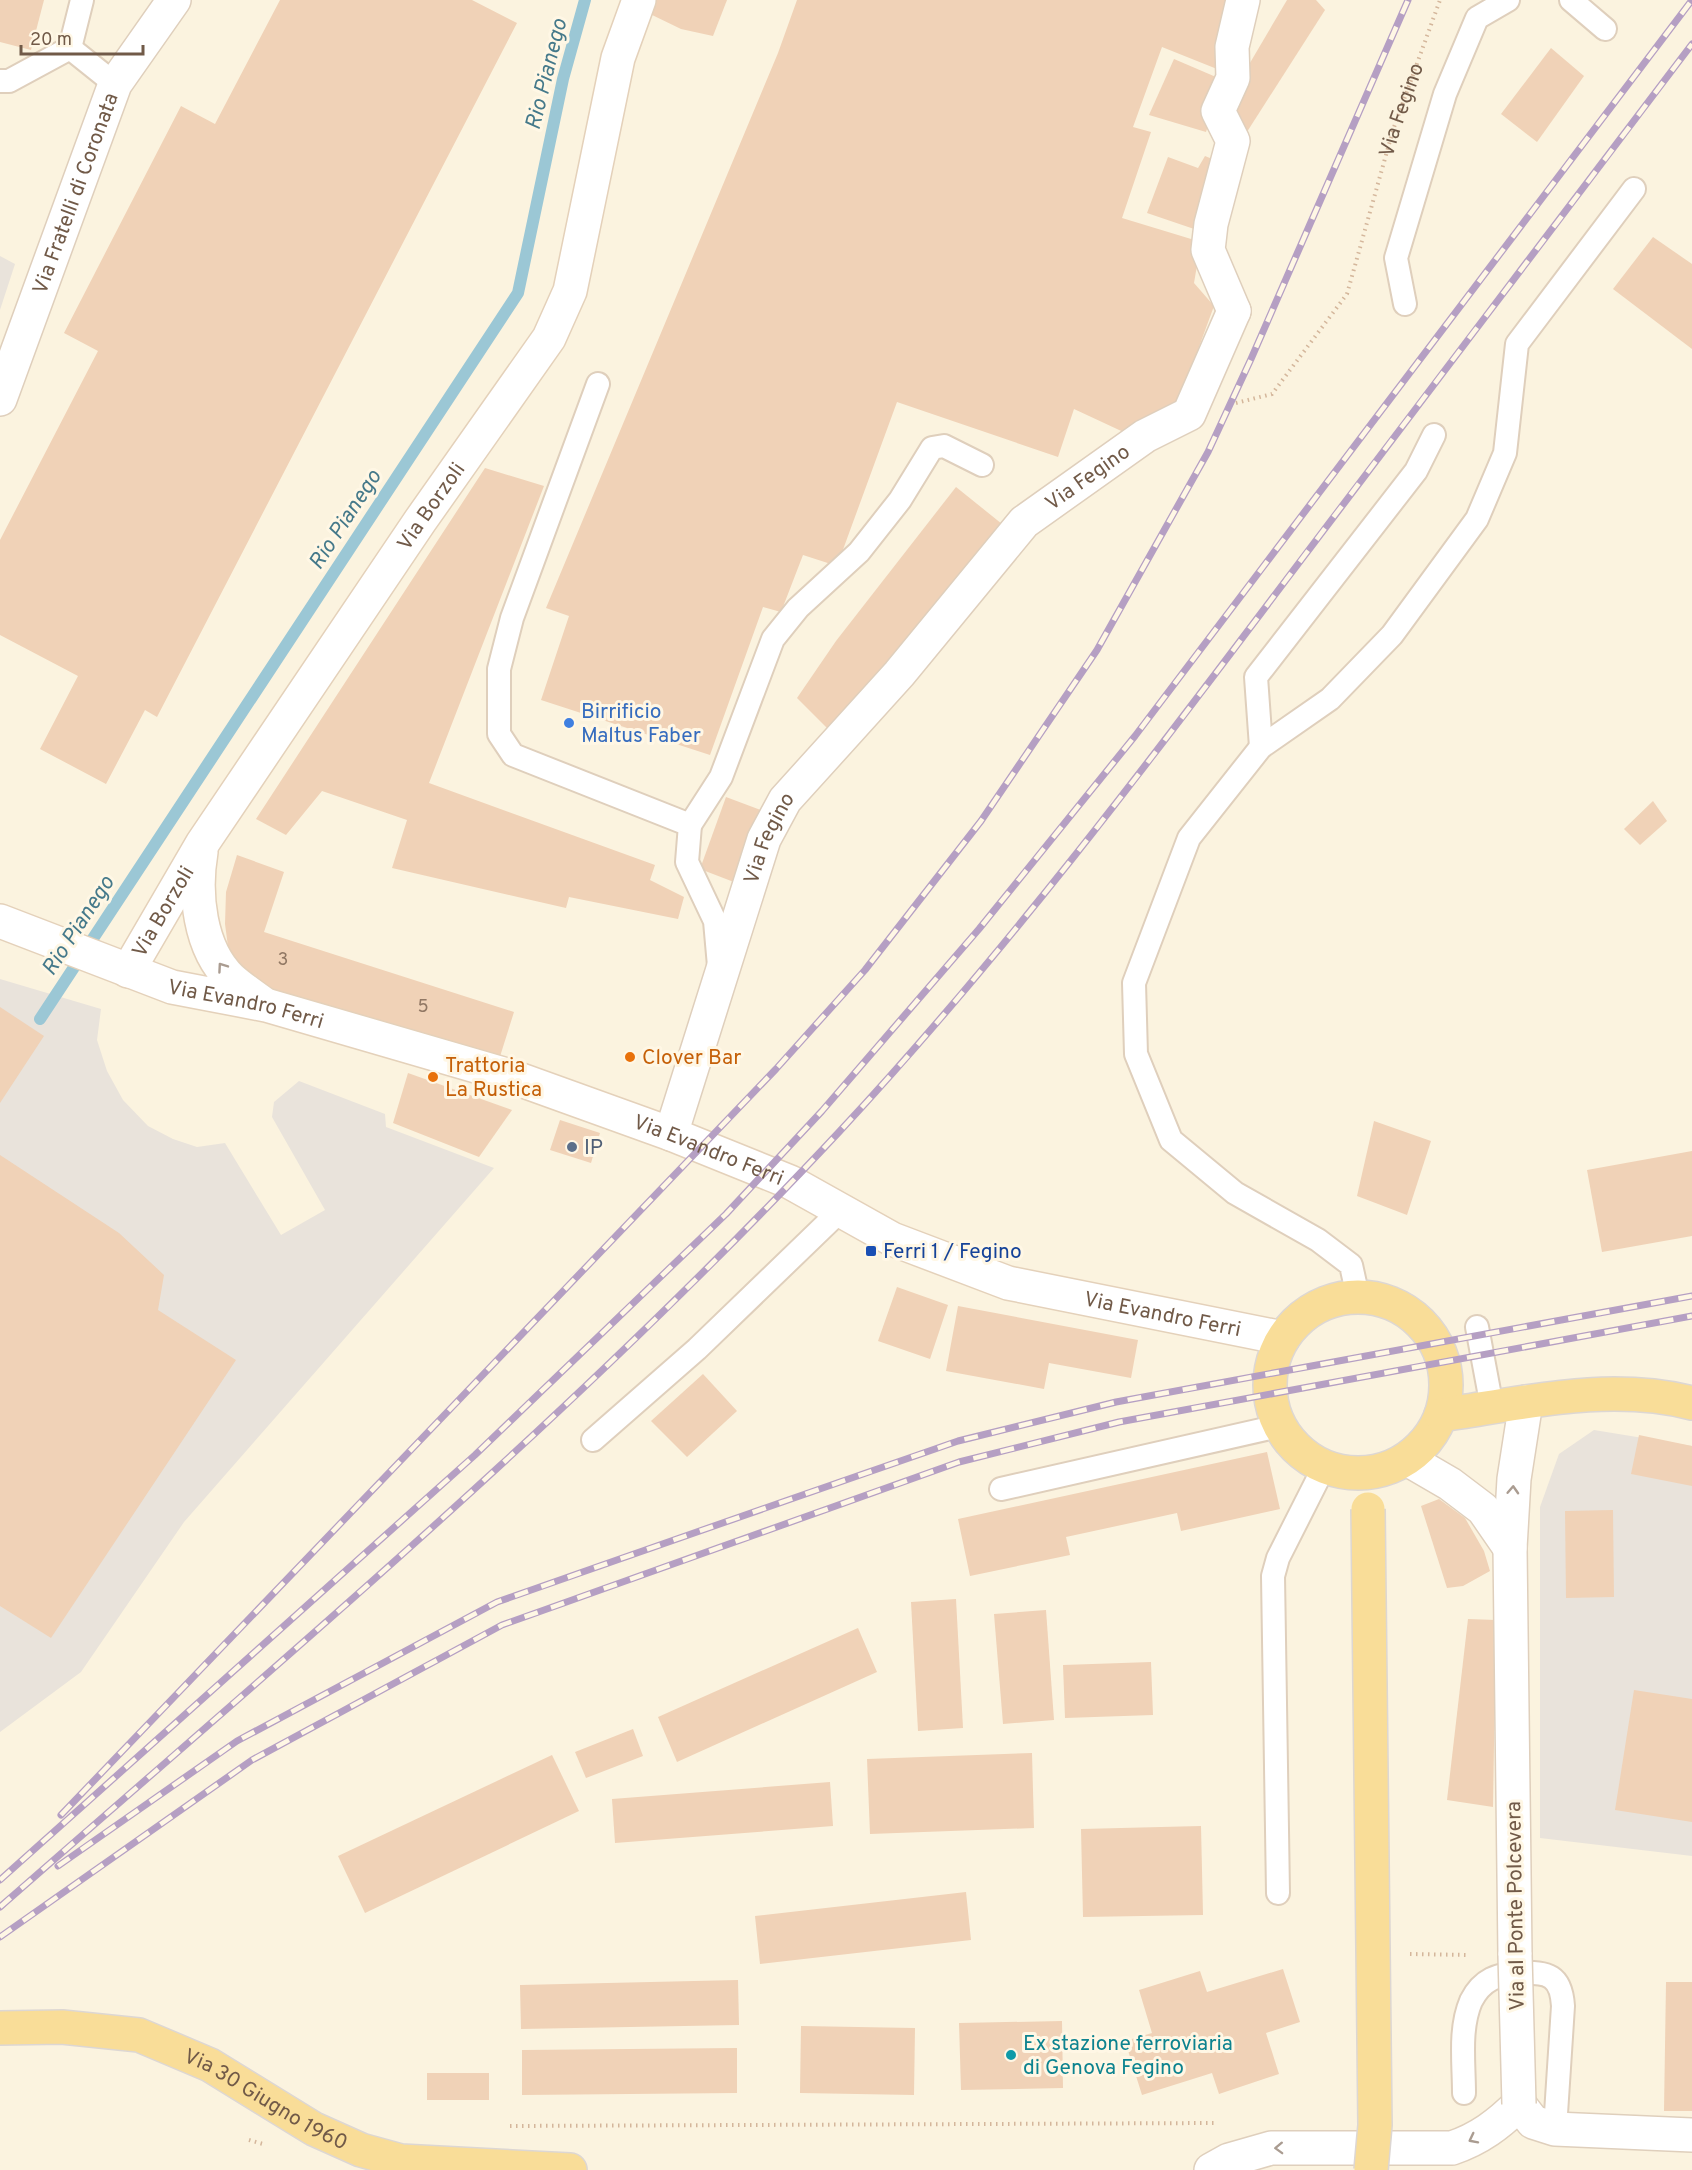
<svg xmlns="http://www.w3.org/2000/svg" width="1692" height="2170" font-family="Overpass,sans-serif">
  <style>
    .industrial { fill: #e9e3db }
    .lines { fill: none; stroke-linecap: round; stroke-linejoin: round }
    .stream { stroke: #9bc7d5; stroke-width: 12 }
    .building { fill: #f0d2b7 }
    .service-casing { stroke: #dfcfbc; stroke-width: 26 }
    .pedestrian-casing { stroke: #dfcfbc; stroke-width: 36 }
    .minor-casing { stroke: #dfcfbc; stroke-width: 36 }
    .secondary-casing { stroke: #e4d1ba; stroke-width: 36 }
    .primary-casing { stroke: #ddd7d3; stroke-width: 36 }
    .path { stroke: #d4b69b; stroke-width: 4; stroke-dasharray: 1.5 4.5; stroke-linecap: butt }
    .service { stroke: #fff; stroke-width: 22 }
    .pedestrian { stroke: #fff; stroke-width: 33 }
    .minor { stroke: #fff; stroke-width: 33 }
    .secondary { stroke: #fff; stroke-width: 33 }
    .primary { stroke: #f9dd98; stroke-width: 33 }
    .rail-casing { stroke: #b59fc3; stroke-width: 7 }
    .rail { stroke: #fff7e5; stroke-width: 4.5; stroke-dasharray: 14; stroke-linecap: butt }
    .minor-bridge-casing { stroke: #dfcfbc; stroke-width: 36; stroke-linecap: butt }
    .primary-bridge-casing { stroke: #ddd7d3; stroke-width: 36; stroke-linecap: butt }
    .minor-bridge { stroke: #fff; stroke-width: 33 }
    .primary-bridge { stroke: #f9dd98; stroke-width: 33 }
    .oneway { stroke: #aa9c91 }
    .shop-dot { fill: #3f7fe0; stroke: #fff7e5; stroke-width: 2 }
    .food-dot { fill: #e8710a; stroke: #fff7e5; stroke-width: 2 }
    .service-dot { fill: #5c6f8a; stroke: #fff7e5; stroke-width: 2 }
    .transit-dot { fill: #1a4fb4; stroke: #fff7e5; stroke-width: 2 }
    .culture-dot { fill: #0f9aa8; stroke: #fff7e5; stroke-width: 2 }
    .labels { text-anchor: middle; stroke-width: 6; stroke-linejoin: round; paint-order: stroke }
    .number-label { font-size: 18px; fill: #917864 }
    .street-label { font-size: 21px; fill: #715a48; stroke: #fff7e5 }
    .shop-label { font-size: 21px; fill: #366cbe; stroke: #fff7e5; text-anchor: start }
    .food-label { font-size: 21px; fill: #c56008; stroke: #fff7e5; text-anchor: start }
    .service-label { font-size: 21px; fill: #4e5e75; stroke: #fff7e5; text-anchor: start }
    .transit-label { font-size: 21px; fill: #164399; stroke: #fff7e5; text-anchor: start }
    .culture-label { font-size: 21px; fill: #0d838f; stroke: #fff7e5; text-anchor: start }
    .water-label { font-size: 22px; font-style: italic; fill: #45798a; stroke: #fff7e5 }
  </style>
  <rect width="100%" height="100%" fill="#fbf3df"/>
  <g class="industrial">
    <path d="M0,256l15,8 -15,46z"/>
    <path d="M0,979l101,30 -4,31 10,31 16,29 25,26 25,13 24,8 28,-4 56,92 44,-25 -53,-93 2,-15 25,-21 86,33 1,13 108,41 -310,354 -103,150 -81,60z"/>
    <path d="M1594,1430l98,16v410l-152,-18v-331l19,-53z"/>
  </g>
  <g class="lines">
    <path class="stream" d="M40,1019l478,-726 45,-214 22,-79"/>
  </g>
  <g class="building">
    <path d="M0,0h44l-13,50 -31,-8z"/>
    <path d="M280,0h192l45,23 -360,694 -12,-7 -39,74 -66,-35 38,-73 -78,-41v-95l98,-189 -34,-18 117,-227 34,18z"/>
    <path d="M653,0h74l-14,36 -32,-7 -33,-16z"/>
    <path d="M797,0h435l-15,69 -55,-22 -29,80 18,5 -29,86 79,24 -7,41 20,23 -37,101 -45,29 -58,-27 -16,48 -161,-55 -60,164 -34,-11 -22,57 -18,-5 -53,148 -169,-55 28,-84 -23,-8 232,-555z"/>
    <path d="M1287,0h29l9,10 -80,125 -21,-28z"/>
    <path d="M1551,48l33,28 -47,66 -36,-28z"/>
    <path d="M1174,59l49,21 -17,52 -57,-17z"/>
    <path d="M1205,156l17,7 -22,68 -53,-18 21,-56 30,11z"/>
    <path d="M1653,237l39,27v85l-79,-60z"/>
    <path d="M485,468l59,18 -115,297 226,82 -5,15 34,17 -6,22 -109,-22 -3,11 -174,-40 15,-48 -85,-29 -36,44 -30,-16z"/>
    <path d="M956,487l46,37 -74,100 -100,105 -31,-31 39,-57z"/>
    <path d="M726,797l40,15 -27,72 -39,-15z"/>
    <path d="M1653,801l14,20 -27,24 -16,-16z"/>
    <path d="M237,855l47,17 -20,60 250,80 -17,54 -234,-76 -34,-36 -4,-30 1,-32z"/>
    <path d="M0,1007l44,29 -44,67z"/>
    <path d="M408,1073l104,37 -33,47 -86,-34z"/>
    <path d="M560,1120l40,13 -9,30 -41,-13z"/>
    <path d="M1374,1121l57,20 -24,74 -50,-19z"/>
    <path d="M1692,1151v85l-90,16 -15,-82z"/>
    <path d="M0,1155l119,78 45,42 -6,35 78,50 -185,278 -51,-32z"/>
    <path d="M897,1287l51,18 -18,54 -52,-18z"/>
    <path d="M958,1306l180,34 -7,38 -82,-15 -5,26 -98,-18z"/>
    <path d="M703,1374l34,37 -50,46 -36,-36z"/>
    <path d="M1639,1435l53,11v40l-61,-12z"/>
    <path d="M1267,1452l13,57 -99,22 -4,-18 -111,24 4,18 -100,21 -12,-57z"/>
    <path d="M1439,1499l26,19 19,33 6,20 -27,15 -16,2 -26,-82z"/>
    <path d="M1613,1510l1,87 -48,1 -1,-87z"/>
    <path d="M956,1599l7,129 -45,3 -7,-129z"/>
    <path d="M1046,1610l8,110 -51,4 -9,-110z"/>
    <path d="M1468,1619l28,1 -3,187 -46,-7z"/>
    <path d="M858,1628l19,44 -200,90 -19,-45z"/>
    <path d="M1151,1662l2,53 -88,3 -2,-53z"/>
    <path d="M1634,1690l58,9v123l-77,-12z"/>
    <path d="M633,1729l10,27 -57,22 -11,-26z"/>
    <path d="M1032,1753l2,75 -164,6 -3,-75z"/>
    <path d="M552,1755l27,56 -214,102 -27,-57z"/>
    <path d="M830,1782l3,44 -218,17 -3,-44z"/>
    <path d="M1201,1826l2,89 -120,2 -2,-88z"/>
    <path d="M966,1892l5,48 -211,24 -5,-48z"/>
    <path d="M1283,1969l17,53 -34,11 13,41 -60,20 -7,-21 -70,22 -17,-54 27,-8 -13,-43 61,-19 7,21z"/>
    <path d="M738,1980l1,45 -218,4 -1,-44z"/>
    <path d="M1666,1982h26v129h-28z"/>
    <path d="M1062,2021l1,67 -102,2 -2,-67z"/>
    <path d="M801,2026l114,2 -1,67 -114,-2z"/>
    <path d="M737,2048v45l-215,2v-45z"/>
    <rect x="427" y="2073" width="62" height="27"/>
  </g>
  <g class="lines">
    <defs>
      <g id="service">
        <path d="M1571,0l34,29"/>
        <path d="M70,48l45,36"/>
        <path d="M0,81h9l61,-33 12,-48"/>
        <path d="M1405,304l-9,-46 49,-164 32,-76 31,-18"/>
        <path d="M598,384l-86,234 -13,51v65l14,21 177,70 -3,37 28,59 4,45"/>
        <path d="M1261,747l-5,-70 160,-206 18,-36"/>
        <path d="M690,825l31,-48 52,-138 25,-31 61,-56 41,-52 32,-52 12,-2 38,19"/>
        <path d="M1358,1297l-7,-32 -33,-25 -83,-47 -64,-53 -35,-86 -2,-71 55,-145 72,-91 69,-48 62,-64 85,-116 28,-66 12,-109 117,-155"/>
        <path d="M1477,1327l15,80"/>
        <path d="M593,1440l104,-91 144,-139"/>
        <path d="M1001,1489l278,-63"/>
        <path d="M1278,1893l-5,-317 5,-18 46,-91"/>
        <path d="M1464,2093c0,-30 -5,-64 7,-92 11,-22 27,-27 49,-28 28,-1 41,2 43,33l-8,123"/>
      </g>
      <path id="pedestrian" d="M1234,311l-26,-61 3,-26 22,-83 -15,-30 15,-33 -1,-31 11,-47"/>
      <g id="minor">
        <path id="s2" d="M0,399l115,-315 59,-84"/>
        <path id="s3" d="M671,1134l93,-295 21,-39 114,-126 125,-152 121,-86 44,-22 45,-103"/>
        <path d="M1407,1459l43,25 33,25 27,39"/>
        <path d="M1515,1955l-5,-407 4,-69 12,-77"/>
        <path d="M1211,2170l18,-10 42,-12h181c27,-9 47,-24 67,-44l14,18 22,7 137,6"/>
      </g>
      <g id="secondary">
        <path d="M201,852c-7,41 -2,96 30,127 10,9 22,17 33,25"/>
        <path id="s4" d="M0,921l172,66 94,18 244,71 161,58 119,48 102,57 116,44 275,55"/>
        <path id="s5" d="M128,971l74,-127 218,-323 129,-183 21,-47 48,-233 21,-58"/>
      </g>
      <g id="primary">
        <circle cx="1358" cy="1385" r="88"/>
        <path d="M1441,1415c83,-12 168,-33 251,-12"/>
        <path id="s6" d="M0,2028l62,-1 77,8 71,30 104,64 47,21 40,11 169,9"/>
      </g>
    </defs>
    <use href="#service" class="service-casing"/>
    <use href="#pedestrian" class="pedestrian-casing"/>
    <use href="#minor" class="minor-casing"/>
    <use href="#secondary" class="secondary-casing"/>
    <use href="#primary" class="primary-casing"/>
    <g class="path">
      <path id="s1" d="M1236,403l36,-9 75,-100 46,-164 47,-130"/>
      <path d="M1430,1334l17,-3"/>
      <path d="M1410,1954l58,1"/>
      <path d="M510,2126l706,-3"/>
      <path d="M249,2140l14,4"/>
    </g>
    <use href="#service" class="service"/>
    <use href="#pedestrian" class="pedestrian"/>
    <use href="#minor" class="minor"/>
    <use href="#secondary" class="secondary"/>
    <use href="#primary" class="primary"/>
    <defs>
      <g id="rail">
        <path d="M61,1815l715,-746 89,-99 116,-149 116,-171 111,-198 43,-93 157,-359"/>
        <path d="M58,1866l179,-125 260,-139 294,-103 167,-58 158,-39 576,-106"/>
        <path d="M0,1880l475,-425 251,-241 96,-103 157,-182 156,-193 557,-736"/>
        <path d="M0,1907c286,-251 579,-496 839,-775 161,-173 305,-363 447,-552 135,-179 271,-357 406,-536"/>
        <path d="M0,1937l252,-177 250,-135 457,-163 160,-40 573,-106"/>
      </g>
    </defs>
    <use href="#rail" class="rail-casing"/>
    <use href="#rail" class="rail"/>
    <defs>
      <path id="minor-bridge" d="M1515,1955l4,149"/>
      <path id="primary-bridge" d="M1368,1509l7,616 -4,45"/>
    </defs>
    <use href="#minor-bridge" class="minor-bridge-casing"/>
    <use href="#primary-bridge" class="primary-bridge-casing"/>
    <use href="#minor-bridge" class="minor-bridge"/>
    <use href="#primary-bridge" class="primary-bridge"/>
  </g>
  <defs><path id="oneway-chevron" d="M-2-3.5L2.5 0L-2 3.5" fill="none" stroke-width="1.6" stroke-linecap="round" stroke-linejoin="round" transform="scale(1.5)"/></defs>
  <g class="oneway">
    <use href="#oneway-chevron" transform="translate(222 967) rotate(-125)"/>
    <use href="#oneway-chevron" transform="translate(1513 1490) rotate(-87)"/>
    <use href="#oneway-chevron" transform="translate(1473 2139) rotate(153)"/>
    <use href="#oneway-chevron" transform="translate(1279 2148) rotate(178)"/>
  </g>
  <circle class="shop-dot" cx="569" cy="723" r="6"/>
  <g class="food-dot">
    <circle cx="630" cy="1057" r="6"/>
    <circle cx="433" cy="1077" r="6"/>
  </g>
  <circle class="service-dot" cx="572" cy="1147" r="6"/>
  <rect class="transit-dot" x="865" y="1245" width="12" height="12" rx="3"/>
  <circle class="culture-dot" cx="1011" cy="2055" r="6"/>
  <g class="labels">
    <g class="number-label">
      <text x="283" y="965">3</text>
      <text x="423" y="1012">5</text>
    </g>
    <g class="street-label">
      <text dy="7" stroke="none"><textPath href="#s1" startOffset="354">Via Fegino</textPath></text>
      <text dy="7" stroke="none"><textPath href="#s2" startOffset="219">Via Fratelli di Coronata</textPath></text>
      <text dy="7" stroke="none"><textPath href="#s3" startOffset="798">Via Fegino</textPath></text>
      <text dy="7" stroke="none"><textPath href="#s5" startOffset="555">Via Borzoli</textPath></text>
      <text dy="7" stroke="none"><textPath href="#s3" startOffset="312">Via Fegino</textPath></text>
      <text dy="7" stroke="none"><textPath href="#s5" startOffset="69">Via Borzoli</textPath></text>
      <text dy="7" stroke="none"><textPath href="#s4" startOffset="260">Via Evandro Ferri</textPath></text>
      <text dy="7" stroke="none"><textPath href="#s4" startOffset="746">Via Evandro Ferri</textPath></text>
      <text dy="7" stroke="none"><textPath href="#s4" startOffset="1232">Via Evandro Ferri</textPath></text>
      <text transform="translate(1515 1906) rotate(-91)" y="7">Via al Ponte Polcevera</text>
      <text dy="7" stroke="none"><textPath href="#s6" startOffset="282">Via 30 Giugno 1960</textPath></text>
    </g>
    <g class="shop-label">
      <text x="581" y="718">Birrificio<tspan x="581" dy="24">Maltus Faber</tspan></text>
    </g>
    <g class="food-label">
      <text x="642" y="1064">Clover Bar</text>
      <text x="445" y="1072">Trattoria<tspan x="445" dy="24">La Rustica</tspan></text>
    </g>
    <g class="service-label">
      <text x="584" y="1154">IP</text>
    </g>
    <g class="transit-label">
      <text x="883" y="1258">Ferri 1 / Fegino</text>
    </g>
    <g class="culture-label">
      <text x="1023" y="2050">Ex stazione ferroviaria<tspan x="1023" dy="24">di Genova Fegino</tspan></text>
    </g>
    <g class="water-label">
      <text transform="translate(545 74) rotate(-76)" y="8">Rio Pianego</text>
      <text transform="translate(344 519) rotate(-57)" y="8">Rio Pianego</text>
      <text transform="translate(77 925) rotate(-57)" y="8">Rio Pianego</text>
    </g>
  </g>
  <path d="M21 45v9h122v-9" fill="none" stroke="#715a48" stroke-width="3"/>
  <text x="30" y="45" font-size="18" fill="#715a48" stroke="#fff7e5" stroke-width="4.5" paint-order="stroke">20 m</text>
</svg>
